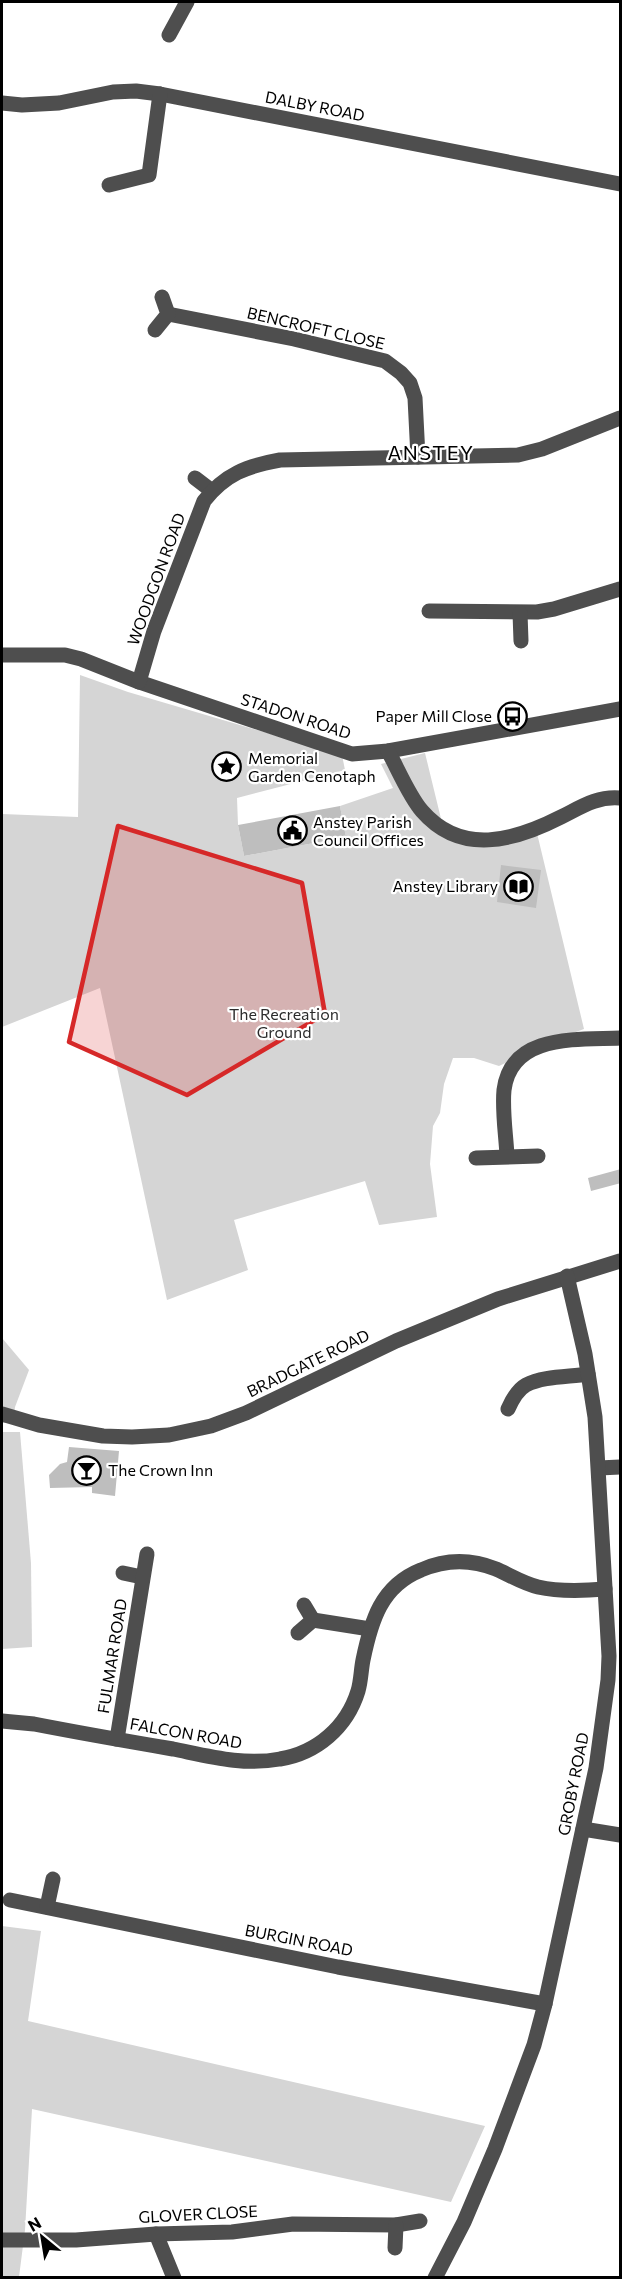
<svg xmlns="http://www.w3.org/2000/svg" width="622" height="2279" font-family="Commissioner,sans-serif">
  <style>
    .green { fill: #d5d5d5 }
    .building { fill: #bebebe }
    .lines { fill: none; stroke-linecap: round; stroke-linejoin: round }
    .minor { stroke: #4e4e4e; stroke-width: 15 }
    .marked { fill: #d62828; fill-opacity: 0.2; stroke: #d62828; stroke-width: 4.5; stroke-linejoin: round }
    .labels { text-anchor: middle; stroke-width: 4.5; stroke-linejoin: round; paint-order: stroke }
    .street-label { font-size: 16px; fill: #000; stroke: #fff }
    .poi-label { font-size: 16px; fill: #000; stroke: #fff; text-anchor: start }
    .park-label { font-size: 16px; fill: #2c2c2c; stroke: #fff }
    .quarter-label { font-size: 20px; letter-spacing: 1.5px; fill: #000; stroke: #fff }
  </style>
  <rect width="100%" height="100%" fill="#fff"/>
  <g class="green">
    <path d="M80,675l48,17 214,63 3,15 -108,28 1,27 6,31 102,-19 -6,-31 53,-18 -12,-24 44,-11 19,78 20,7 72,-9 48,200 -49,18 -11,7 -25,12 -25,-8h-21l-9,26 -4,29 -7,13 -3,38 7,53 -58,8 -14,-44 -131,39 14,50 -81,30 -67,-312 -98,39v-213l76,3z"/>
    <path d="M2,1338l27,32 -14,37 -2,16h-11z"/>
    <path d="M2,1432h18l11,131 1,84 -30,2z"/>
    <path d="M2,1926l39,5 -13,90 457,105 -34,76 -419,-93 -7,121 -6,47 -17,1z"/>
  </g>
  <g class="building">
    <path d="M340,806l6,31 -102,19 -6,-31z"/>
    <path d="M501,865l40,5 -5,38 -39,-6z"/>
    <path d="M621,1169v14l-30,8 -3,-13z"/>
    <path d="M69,1447l50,4 -4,45 -23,-3v-6l-42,1 -1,-13 11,-11 7,-2z"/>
  </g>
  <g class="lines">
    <g class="minor">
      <path d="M169,35l18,-33"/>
      <path d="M2,103l20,2 37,-2 54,-11 23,-1 24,3 460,90"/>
      <path d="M109,185l40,-10 11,-81"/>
      <path d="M168,314l126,25 91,22 16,12 9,10 5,15 3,59"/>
      <path d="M155,330l13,-16 -6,-17"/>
      <path d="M195,478l17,13"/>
      <path d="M429,611l108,1 17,-3 66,-20"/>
      <path d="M520,613l1,28"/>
      <path d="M2,655h63l16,4 58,23 213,72 36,-3 232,-42"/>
      <path d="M139,682l15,-51 50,-130c21,-27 43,-35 76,-41l238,-5 24,-6 78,-31"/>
      <path d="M388,751c10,18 21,45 34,60 39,45 92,30 139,6 20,-10 36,-21 59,-19"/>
      <path d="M507,1156c-1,-21 -5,-45 -3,-66 7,-57 75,-50 116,-52"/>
      <path d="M476,1158l62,-2"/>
      <path d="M508,1409c4,-9 9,-19 18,-24 17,-9 43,-8 62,-11"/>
      <path d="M2,1414l37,11 64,11 29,1 37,-2 42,-9 35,-13 150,-72 102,-42 122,-38"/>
      <path d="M599,1468l21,-1"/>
      <path d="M123,1573l19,4"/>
      <path d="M313,1620l57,9"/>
      <path d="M298,1633l15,-13 -9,-15"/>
      <path d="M2,1721l32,3c46,9 92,17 139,25 35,7 71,17 107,10 37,-6 67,-32 78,-68 3,-10 3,-21 5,-31 8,-39 18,-74 58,-90 25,-11 50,-11 75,-1 14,6 26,14 42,18 22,5 44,4 67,2"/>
      <path d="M117,1739l30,-185"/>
      <path d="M583,1829l37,6"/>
      <path d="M10,1900l328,67 207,37"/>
      <path d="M47,1907l6,-28"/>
      <path d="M156,2234l18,44"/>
      <path d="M2,2240h74l80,-6 76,-2 61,-8 103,1 24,-4"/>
      <path d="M395,2248l1,-23"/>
      <path d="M435,2278l29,-56 31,-73 39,-104 11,-41 51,-236 12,-88 1,-24 -14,-239 -10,-63 -18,-78"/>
    </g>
  </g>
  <path class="marked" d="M118,826l184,57 23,131 -138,81 -118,-53z"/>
  <defs>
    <symbol id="bus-ring" viewBox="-11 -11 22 22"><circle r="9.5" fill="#fff" stroke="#000" stroke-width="1.5"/><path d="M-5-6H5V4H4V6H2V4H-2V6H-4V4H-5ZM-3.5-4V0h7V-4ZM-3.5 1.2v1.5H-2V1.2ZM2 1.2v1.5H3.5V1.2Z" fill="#000"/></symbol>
    <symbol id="sight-ring" viewBox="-11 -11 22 22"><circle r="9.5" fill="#fff" stroke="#000" stroke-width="1.5"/><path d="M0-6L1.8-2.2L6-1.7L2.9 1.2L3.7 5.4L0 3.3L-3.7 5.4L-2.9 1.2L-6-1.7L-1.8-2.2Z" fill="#000"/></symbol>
    <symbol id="civic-ring" viewBox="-11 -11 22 22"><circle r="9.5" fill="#fff" stroke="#000" stroke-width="1.5"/><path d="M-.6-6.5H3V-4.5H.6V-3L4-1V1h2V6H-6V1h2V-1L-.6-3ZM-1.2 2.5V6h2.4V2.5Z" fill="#000"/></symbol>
    <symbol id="library-ring" viewBox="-11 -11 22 22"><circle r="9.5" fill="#fff" stroke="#000" stroke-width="1.5"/><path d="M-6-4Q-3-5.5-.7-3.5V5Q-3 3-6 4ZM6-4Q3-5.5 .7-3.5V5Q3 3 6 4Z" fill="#000"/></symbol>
    <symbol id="bar-ring" viewBox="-11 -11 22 22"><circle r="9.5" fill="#fff" stroke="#000" stroke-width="1.5"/><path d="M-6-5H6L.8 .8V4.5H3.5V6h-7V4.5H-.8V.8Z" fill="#000"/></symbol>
  </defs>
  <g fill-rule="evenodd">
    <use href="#bus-ring" x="496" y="700" width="33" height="33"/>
    <use href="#sight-ring" x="210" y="750" width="33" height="33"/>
    <use href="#civic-ring" x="276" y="814" width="33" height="33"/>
    <use href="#library-ring" x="502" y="870" width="33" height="33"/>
    <use href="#bar-ring" x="70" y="1454" width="33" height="33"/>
  </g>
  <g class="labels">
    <g class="street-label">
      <text transform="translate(315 106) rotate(11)" y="6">DALBY ROAD</text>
      <text transform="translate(316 328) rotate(13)" y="6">BENCROFT CLOSE</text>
      <text transform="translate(156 579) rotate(-70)" y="6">WOODGON ROAD</text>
      <text transform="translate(296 716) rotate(18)" y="6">STADON ROAD</text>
      <text transform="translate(308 1363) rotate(-26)" y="6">BRADGATE ROAD</text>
      <text transform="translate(112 1656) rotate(-81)" y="6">FULMAR ROAD</text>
      <text transform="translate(186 1733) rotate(10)" y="6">FALCON ROAD</text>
      <text transform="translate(573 1784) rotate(-79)" y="6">GROBY ROAD</text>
      <text transform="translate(299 1940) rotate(11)" y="6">BURGIN ROAD</text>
      <text transform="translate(198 2214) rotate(-3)" y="6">GLOVER CLOSE</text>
    </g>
    <g class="poi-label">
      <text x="492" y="722" text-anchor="end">Paper Mill Close</text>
      <text x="248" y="764">Memorial<tspan x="248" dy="18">Garden Cenotaph</tspan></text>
      <text x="313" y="828">Anstey Parish<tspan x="313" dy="18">Council Offices</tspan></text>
      <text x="498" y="892" text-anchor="end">Anstey Library</text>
      <text x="108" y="1476">The Crown Inn</text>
    </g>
    <g class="park-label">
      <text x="284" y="1020">The Recreation<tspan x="284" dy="18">Ground</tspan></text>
    </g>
    <g class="quarter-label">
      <text x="431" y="460">ANSTEY</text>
    </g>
  </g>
  <rect width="622" height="2279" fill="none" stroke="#000000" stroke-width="6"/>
  <g transform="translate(42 2237) rotate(330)" stroke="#ffffff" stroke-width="4.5" paint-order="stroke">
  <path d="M0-4.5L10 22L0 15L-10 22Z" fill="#000000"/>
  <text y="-9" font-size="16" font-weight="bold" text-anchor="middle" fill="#000000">N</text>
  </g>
</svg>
